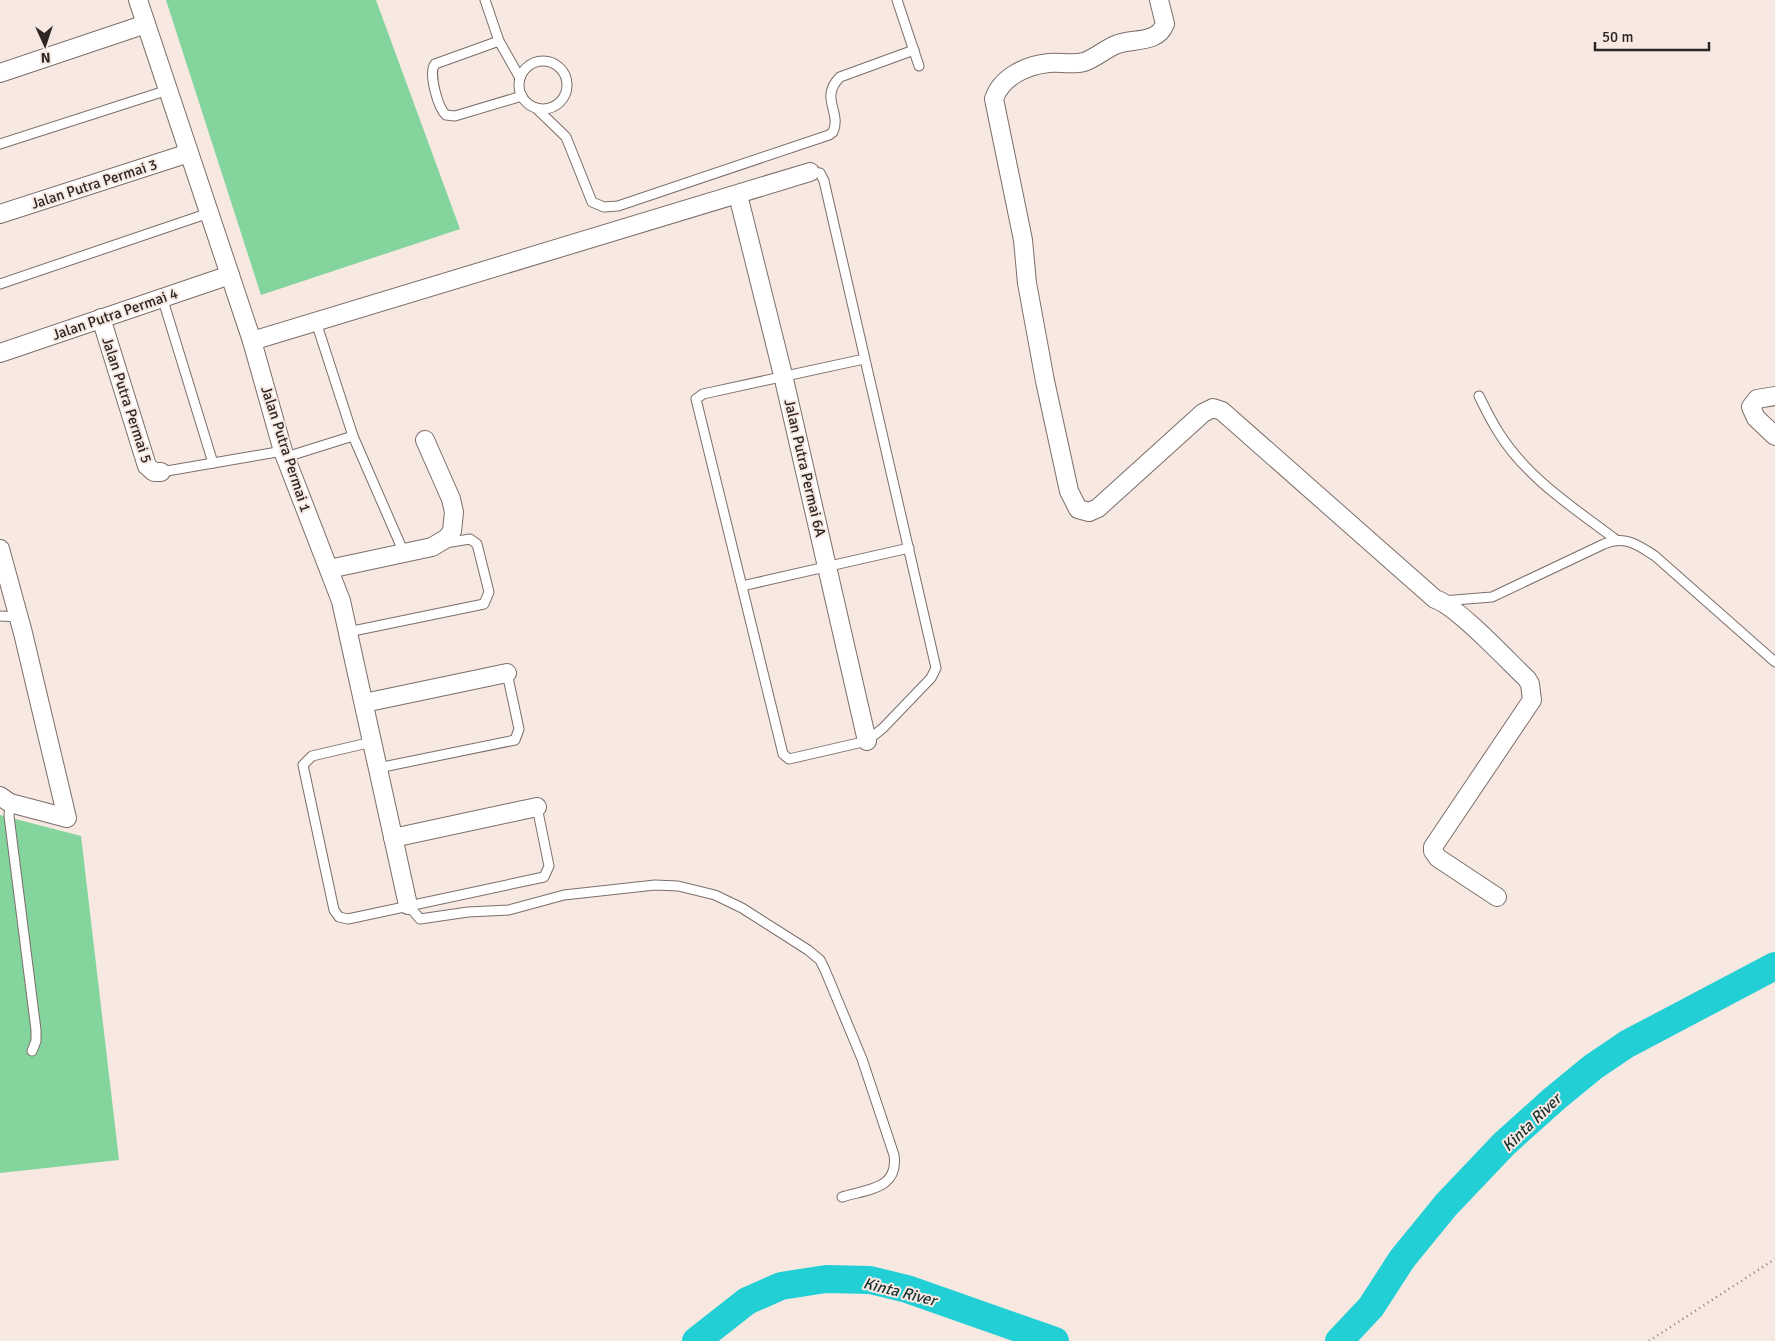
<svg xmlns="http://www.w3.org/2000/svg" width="1775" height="1341" font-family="Signika,sans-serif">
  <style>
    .green { fill: #83d59d }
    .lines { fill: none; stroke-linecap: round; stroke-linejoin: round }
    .river { stroke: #22cfd5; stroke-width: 28 }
    .service-casing { stroke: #7b6e69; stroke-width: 11 }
    .minor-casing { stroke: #7b6e69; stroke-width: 20 }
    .path { stroke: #887e7a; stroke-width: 2.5; stroke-dasharray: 1 4; stroke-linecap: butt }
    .service { stroke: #fff; stroke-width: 9 }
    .minor { stroke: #fff; stroke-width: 18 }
    .labels { text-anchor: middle; stroke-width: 4; stroke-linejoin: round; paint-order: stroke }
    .street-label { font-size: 15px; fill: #2c2624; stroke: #f7e8e2 }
    .water-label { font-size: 16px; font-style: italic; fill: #1a3435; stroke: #f7e8e2 }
  </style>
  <rect width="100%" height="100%" fill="#f7e8e2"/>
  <g class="green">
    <path d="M166,0h210l84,229 -199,66z"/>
    <path d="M0,815l81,21 38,324 -119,13z"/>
  </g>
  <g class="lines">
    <g class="river">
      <path d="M696,1341l51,-40 34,-15 45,-7 44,1 37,9 148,52"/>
      <path d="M1339,1341l32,-34 31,-48 44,-54 58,-61 50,-45 39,-32 34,-23 148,-78"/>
    </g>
    <defs>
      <g id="service">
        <path d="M485,0l14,41 21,37"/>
        <path d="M897,0l22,66"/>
        <path d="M499,41l-64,23c-7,9 3,44 11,51l9,1 67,-20"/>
        <circle cx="543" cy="85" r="24"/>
        <path d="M536,108l30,29 26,65 12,5 14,-1 211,-71 4,-3c9,-20 -14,-34 7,-55l74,-27"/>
        <path d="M0,144l168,-54"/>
        <path d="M810,172l10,1 4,8 112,487 -5,10 -48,50 -16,13 -78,18 -6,-5 -87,-355 7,-5 161,-35"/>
        <path d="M0,284l209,-71"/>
        <path d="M162,297l51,166"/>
        <path d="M316,322l37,114 51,117"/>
        <path d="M1479,396c6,12 12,25 20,37 28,45 75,75 116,106"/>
        <path d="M286,457l67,-21"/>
        <path d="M161,472l122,-21"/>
        <path d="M742,586l167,-38"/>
        <path d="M1442,601l50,-4 112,-53c21,-9 34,1 51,12l120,106"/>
        <path d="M0,616l19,1"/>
        <path d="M348,632l136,-28 5,-12 -12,-48 -7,-5 -25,4"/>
        <path d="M372,742l-60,14 -9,9 31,145 5,7 9,2 196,-42 5,-11 -12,-59"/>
        <path d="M378,768l137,-28 4,-11 -12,-56"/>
        <path d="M10,803l-1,13 27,214v11l-4,10"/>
        <path d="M408,905l12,14 48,-7 41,-2 55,-15 91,-10 23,1 37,9 27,13 66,42 12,10 5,10 37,89 32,96c5,34 -26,34 -52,42"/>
      </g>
      <g id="minor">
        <path d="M138,0l114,341 31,110 58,150 67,304"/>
        <path d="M1159,0l6,24c-8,20 -31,14 -47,20 -12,4 -22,14 -34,18 -12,3 -23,0 -35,1 -22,2 -48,14 -55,36l29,141 4,43 18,98 24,110 9,18 11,3 9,-4 105,-95 10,-5 9,3 213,188c21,6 73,62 92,80l3,5 2,16 -99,147v4l5,7 59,39"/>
        <path d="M0,73l146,-49"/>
        <path d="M738,195l45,180 84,366"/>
        <path d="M0,214l189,-61"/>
        <path d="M101,318l46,148 7,6h7"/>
        <path d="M252,341l558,-169"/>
        <path d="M0,353l230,-78"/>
        <path d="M1775,396l-18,3 -6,8 5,11 19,18"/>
        <path d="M0,549l23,84 44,185 -57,-15 -10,-7"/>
        <path d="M329,569l103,-22 15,-9 5,-7 2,-19 -3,-13 -26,-59"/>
        <path d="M364,703l143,-30"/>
        <path d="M393,838l144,-31"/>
      </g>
    </defs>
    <use href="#service" class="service-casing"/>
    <use href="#minor" class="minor-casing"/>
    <path class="path" d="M1649,1341l126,-82"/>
    <use href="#service" class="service"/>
    <use href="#minor" class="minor"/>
  </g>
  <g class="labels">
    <g class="street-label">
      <text transform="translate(94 184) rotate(-18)" y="5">Jalan Putra Permai 3</text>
      <text transform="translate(115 314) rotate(-19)" y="5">Jalan Putra Permai 4</text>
      <text transform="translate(127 400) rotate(72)" y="5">Jalan Putra Permai 5</text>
      <text transform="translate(286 449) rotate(72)" y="5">Jalan Putra Permai 1</text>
      <text transform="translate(805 468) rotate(77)" y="5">Jalan Putra Permai 6A</text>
    </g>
    <g class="water-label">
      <text transform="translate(1531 1122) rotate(-44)" y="6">Kinta River</text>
      <text transform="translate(900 1291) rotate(14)" y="6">Kinta River</text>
    </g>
  </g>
  <g transform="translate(45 45) rotate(177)" stroke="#f7e8e2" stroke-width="4" paint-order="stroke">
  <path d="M0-4L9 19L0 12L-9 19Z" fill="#2c2624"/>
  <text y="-8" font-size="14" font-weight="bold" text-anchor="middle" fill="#2c2624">N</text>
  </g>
  <path d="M1595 42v8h114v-8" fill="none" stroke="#2c2624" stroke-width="2.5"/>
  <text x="1602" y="42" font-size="15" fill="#2c2624" stroke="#f7e8e2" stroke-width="4" paint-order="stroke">50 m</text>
</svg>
